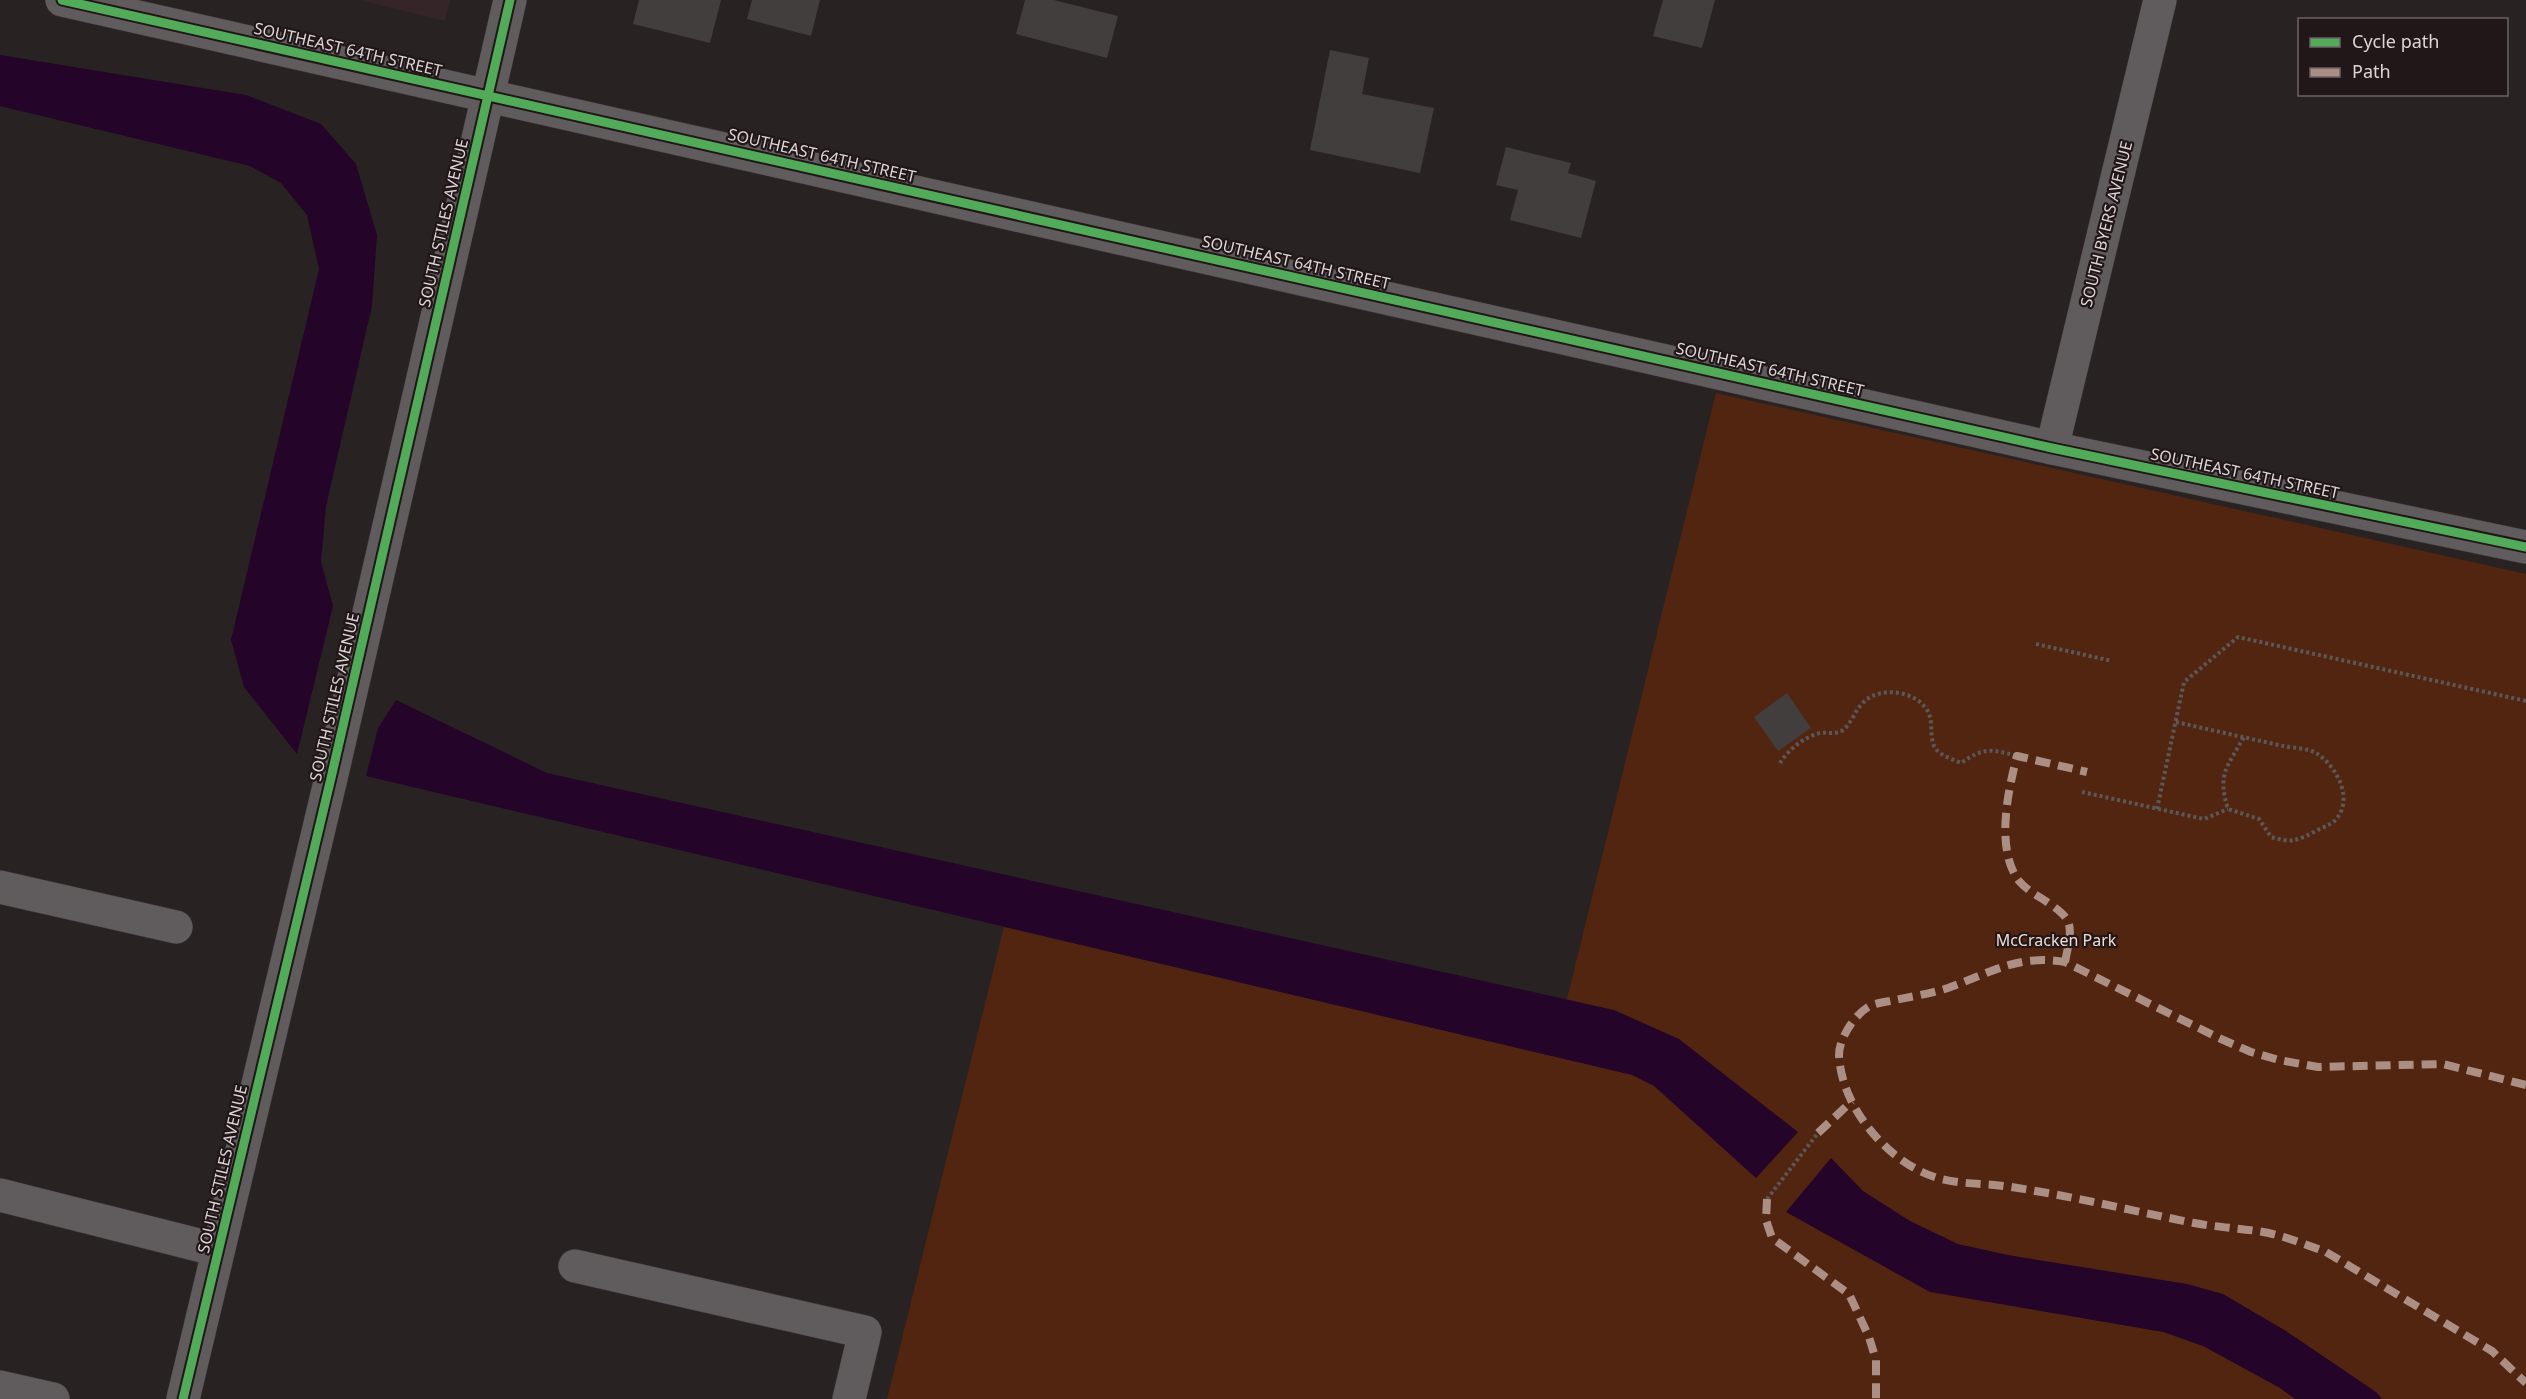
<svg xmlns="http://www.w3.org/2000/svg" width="2526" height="1399" font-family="'Noto Sans',sans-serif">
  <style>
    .built { fill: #352528 }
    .green { fill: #522510 }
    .water { fill: #240428 }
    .building { fill: #433e3e }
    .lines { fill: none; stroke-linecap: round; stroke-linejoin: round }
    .minor-casing { stroke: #423c3d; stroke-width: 34 }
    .path { stroke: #5c5859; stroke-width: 4; stroke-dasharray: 3 3; stroke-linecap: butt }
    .minor { stroke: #605c5d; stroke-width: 33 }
    .quiet { stroke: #ac8f84; stroke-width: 8; stroke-dasharray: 15 8; stroke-linecap: butt }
    .cycleway-casing { stroke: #211618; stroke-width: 13 }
    .cycleway { stroke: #51ab58; stroke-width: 9 }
    .labels { text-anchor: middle; stroke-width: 4.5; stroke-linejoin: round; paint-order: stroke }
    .street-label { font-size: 16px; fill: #ddd5d7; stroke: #211618 }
    .park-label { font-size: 16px; fill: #f2dcd3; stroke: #211618 }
  </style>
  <rect width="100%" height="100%" fill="#282223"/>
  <path class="built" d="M359,0h91l-5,21z"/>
  <path class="green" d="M1716,393l810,181v825h-1639l117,-472 549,129z"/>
  <g class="water">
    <path d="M0,55l246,40 75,29 35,40 21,71 -5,71 -46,200 -5,56 12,44 -36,148 -53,-67 -13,-47 88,-371 -12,-54 -26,-32 -31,-17 -250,-60z"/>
    <path d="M396,700l151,73 1067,237 65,29 119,93 -42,46 -102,-92 -22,-11 -1266,-299 12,-48z"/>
    <path d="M1831,1158l32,33 47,30 48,23 50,11 179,29 36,10 63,37 90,61 6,7h-87l-15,-11 -77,-42 -40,-14 -233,-40 -144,-80z"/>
  </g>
  <g class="building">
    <path d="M639,0h82l-11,43 -77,-19z"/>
    <path d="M752,0h68l-9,36 -64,-17z"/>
    <path d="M1025,0h29l64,16 -11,42 -91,-24z"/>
    <path d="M1663,0h52l-13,48 -49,-12z"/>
    <path d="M1330,50l39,8 -7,36 72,14 -14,65 -110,-23z"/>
    <path d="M1506,147l65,16 -3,10 28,8 -15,57 -71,-18 8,-30 -22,-5z"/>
    <path d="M1787,693l24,35 -33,23 -24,-34z"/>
  </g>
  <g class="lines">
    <defs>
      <g id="minor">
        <path d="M62,0l1990,448 474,99"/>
        <path d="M2052,448l108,-448"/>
        <path d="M0,887l176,40"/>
        <path d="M0,1195l218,55"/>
        <path d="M575,1266l290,66 -16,67"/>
        <path d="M0,1387l53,12"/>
        <path d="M183,1399l148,-621 179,-778"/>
      </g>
    </defs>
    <use href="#minor" class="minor-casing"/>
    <g class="path">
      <path d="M2036,644l76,17"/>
      <path d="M2176,722c35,8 71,16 107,24 10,2 28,2 36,9 18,13 34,43 18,63 -6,8 -15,9 -23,14 -18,9 -23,11 -43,5l-12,-18 -31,-10c-11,-35 -1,-42 16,-72"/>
      <path d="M1780,763c9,-14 24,-26 40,-30 8,-1 16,2 23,-3 9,-7 12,-21 22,-29 17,-15 50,-10 62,9 7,10 2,25 7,36 4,9 18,13 27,17 23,-16 30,-14 56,-7"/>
      <path d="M2082,792l122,27 24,-10"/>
      <path d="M2157,809l27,-127 54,-45 288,64"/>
      <path d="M1767,1199l51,-66"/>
    </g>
    <use href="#minor" class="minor"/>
    <g class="quiet">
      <path d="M2065,962c8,-39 10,-42 -24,-64 -7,-4 -16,-10 -22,-17 -24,-32 -11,-90 -2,-125l70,16"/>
      <path d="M2526,1085l-83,-21 -125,3 -39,-7 -28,-8 -30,-13 -156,-77c-47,-8 -75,11 -117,26 -19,6 -39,9 -58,13 -6,1 -12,2 -18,4 -16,7 -33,33 -33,50 2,48 41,97 83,117 29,14 58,10 89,15 61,9 122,24 183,36 21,4 42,5 63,8 23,3 47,13 69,21l166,99 34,32"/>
      <path d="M1818,1133l34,-32"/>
      <path d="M1767,1199l-1,21 6,18 77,56 20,43 7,23v39"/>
    </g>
    <defs>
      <g id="cycleway">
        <path d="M62,0l1990,448 474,99"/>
        <path d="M183,1399l148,-621 179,-778"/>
      </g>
    </defs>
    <use href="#cycleway" class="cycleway-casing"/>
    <use href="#cycleway" class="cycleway"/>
  </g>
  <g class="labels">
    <g class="street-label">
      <text transform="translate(348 49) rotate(13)" y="6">SOUTHEAST 64TH STREET</text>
      <text transform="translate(822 155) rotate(13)" y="6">SOUTHEAST 64TH STREET</text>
      <text transform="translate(443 223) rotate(-77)" y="6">SOUTH STILES AVENUE</text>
      <text transform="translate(2106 224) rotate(-76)" y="6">SOUTH BYERS AVENUE</text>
      <text transform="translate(1296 262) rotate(13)" y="6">SOUTHEAST 64TH STREET</text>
      <text transform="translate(1770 369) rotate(13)" y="6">SOUTHEAST 64TH STREET</text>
      <text transform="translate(2245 473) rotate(12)" y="6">SOUTHEAST 64TH STREET</text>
      <text transform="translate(334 697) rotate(-77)" y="6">SOUTH STILES AVENUE</text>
      <text transform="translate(222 1169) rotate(-77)" y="6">SOUTH STILES AVENUE</text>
    </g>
    <g class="park-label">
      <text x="2056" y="946">McCracken Park</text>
    </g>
  </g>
  <rect x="2298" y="18" width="210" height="78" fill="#211618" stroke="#6c6264" stroke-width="1.5"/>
  <rect x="2310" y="38" width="30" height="9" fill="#51ab58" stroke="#6c6264" stroke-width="1.5"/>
  <text x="2352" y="48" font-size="18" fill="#ddd5d7">Cycle path</text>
  <rect x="2310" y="68" width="30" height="9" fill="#ac8f84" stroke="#6c6264" stroke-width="1.5"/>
  <text x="2352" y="78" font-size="18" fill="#ddd5d7">Path</text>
</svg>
